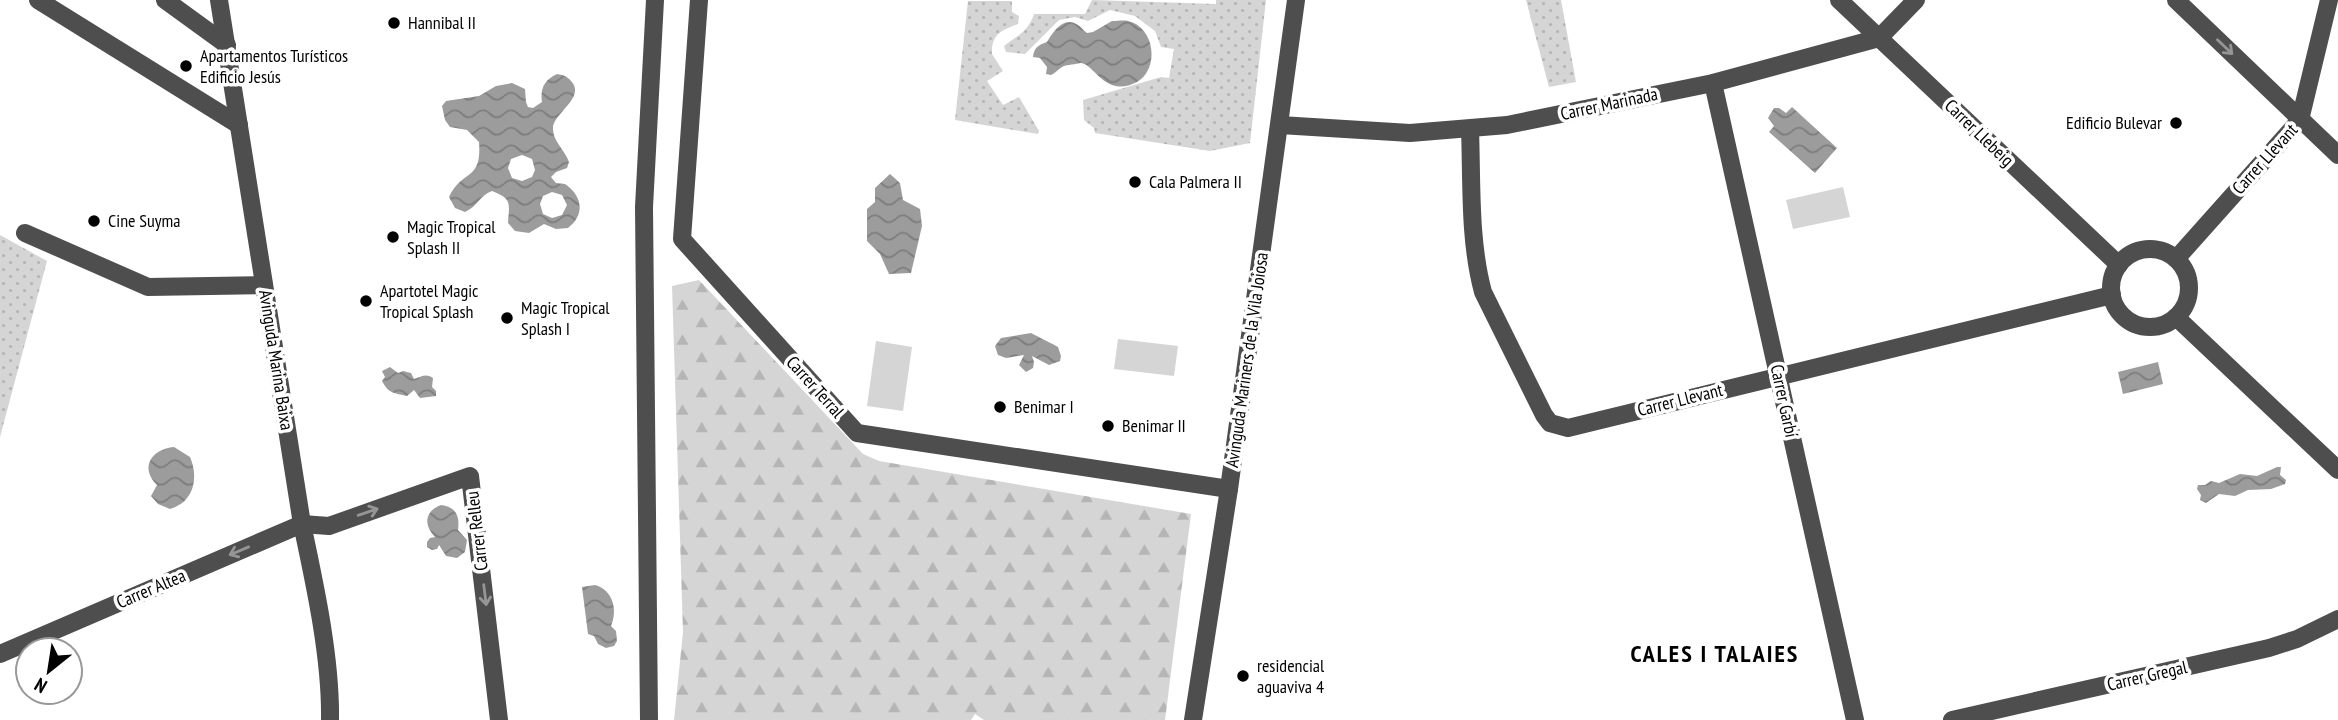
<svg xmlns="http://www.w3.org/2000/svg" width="2338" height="720" font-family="'PT Sans Narrow',sans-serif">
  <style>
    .grass { fill: url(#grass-dots) }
    .forest { fill: url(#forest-firs) }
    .garden { fill: #d5d5d5 }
    .water { fill: url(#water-waves); fill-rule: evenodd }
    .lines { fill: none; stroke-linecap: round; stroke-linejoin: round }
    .minor { stroke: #4e4e4e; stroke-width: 18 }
    .oneway { stroke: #959595 }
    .poi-dot { fill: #000; stroke: #fff; stroke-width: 2.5 }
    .labels { text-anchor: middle; stroke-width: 7; stroke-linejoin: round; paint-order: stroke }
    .poi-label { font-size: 18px; fill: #000; stroke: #fff; text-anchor: start }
    .street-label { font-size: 18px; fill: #000; stroke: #fff }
    .district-label { font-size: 24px; font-weight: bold; letter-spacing: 2px; fill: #000; stroke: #fff }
  </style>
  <defs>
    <pattern id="grass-dots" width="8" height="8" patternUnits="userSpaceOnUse" patternTransform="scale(1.75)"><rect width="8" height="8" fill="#d5d5d5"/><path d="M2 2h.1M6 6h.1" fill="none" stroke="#b5b5b5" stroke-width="1.8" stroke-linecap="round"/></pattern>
    <pattern id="forest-firs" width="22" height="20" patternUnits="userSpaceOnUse" patternTransform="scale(1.75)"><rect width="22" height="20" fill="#d5d5d5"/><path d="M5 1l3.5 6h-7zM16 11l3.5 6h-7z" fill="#b5b5b5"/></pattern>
    <pattern id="water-waves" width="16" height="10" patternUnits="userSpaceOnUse" patternTransform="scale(1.75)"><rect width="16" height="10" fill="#9c9c9c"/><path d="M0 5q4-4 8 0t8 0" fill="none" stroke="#7d7d7d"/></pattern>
  </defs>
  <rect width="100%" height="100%" fill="#fff"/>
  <g class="grass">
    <path d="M1092,0l124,4v-4h50l-16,143 -40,8 -115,-18 -1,-5 -10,-8 -1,-20 78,-23 8,1 5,-29 -13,-2 -6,-16 -20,-15 -25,-6 -22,11 -13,-4 -16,3 -34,34 -19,-2 -2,-6c14,-11 24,-14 30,-32h51z"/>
    <path d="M1526,0h35l15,82 -27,5z"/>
    <path d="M968,1h44v11l7,4 -1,8c-16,6 -27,10 -26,30l11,17 -16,10 16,24 16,-8 20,34 -1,3 -83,-14z"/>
    <path d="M0,235l47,26 -47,176z"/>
  </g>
  <path class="forest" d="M699,280l164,174 16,7 312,53 -26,206h-181l-9,-6 -4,6h-297l9,-88 -11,-346z"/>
  <g class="garden">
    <path d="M1843,187l7,30 -57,12 -7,-29z"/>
    <path d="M1118,339l60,7 -4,30 -60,-7z"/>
    <path d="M876,341l36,6 -9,64 -36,-5z"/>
  </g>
  <g class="water">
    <path d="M1112,21c5,0 12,-1 16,0 27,6 32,48 9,61 -33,17 -43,-20 -57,-19 -3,1 -14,2 -16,3 -5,2 -8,7 -13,9l-5,-1 1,-7 -7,-9 -7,-1c1,-9 5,-12 14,-15 6,-10 17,-27 31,-17 3,2 6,6 9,8l6,-1z"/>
    <path d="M557,74c6,1 10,2 14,7 15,16 -16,31 -18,46 -1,14 12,23 16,35l-2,6 -11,4 -5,5 5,6 9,1c18,12 20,31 3,44l-12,1 -12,-5 -15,9 -14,-2 -7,-8c1,-19 5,-24 -16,-32 -13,5 -14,15 -27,21l-10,-4 -6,-11c14,-29 33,-15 30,-55l-12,-12 -17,-3 -5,-7 -3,-14 4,-5 33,-5 17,-10 16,-3 13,6 1,13 2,5 5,1 9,-6c-2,-13 2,-22 15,-28zM522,155l10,4 3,11 -3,7 -10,4 -10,-3 -4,-10 3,-9zM552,192l10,3 5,10 -5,10 -10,3 -9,-4 -3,-10 3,-8z"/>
    <path d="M1792,107l45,41 -22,25 -46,-41 5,-6 -6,-8 6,-10h5l7,5z"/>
    <path d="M890,174l10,9 3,17 17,9 2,17 -11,47 -22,1 -9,-20 -13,-13v-32l8,-7v-14z"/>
    <path d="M1031,333l27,14 3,9 -1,5 -11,4 -17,-9 2,6 -1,6 -7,4 -7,-7 5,-10 -18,3 -8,-3 -3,-9 6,-8z"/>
    <path d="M2158,362l5,22 -40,10 -5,-22z"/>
    <path d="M390,367l8,6 5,-2 8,2 3,6c8,-2 11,-6 19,-1l-1,9 4,4v5l-16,2 -6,-8 -7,6c-13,-3 -18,-2 -25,-15l3,-4 -3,-6z"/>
    <path d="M174,447l16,10c9,21 4,45 -20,52l-12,-5 -7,-8 6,-11c-18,-18 -5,-36 17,-38z"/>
    <path d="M2277,467h4l-1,8 6,5 -1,4 -14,5 -23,1 -13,6 -16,-2 -13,9 -6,-3 1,-5 -4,-6 1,-4h7l6,-4 8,2 21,-9 17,2z"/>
    <path d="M441,505c15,2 19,11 17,25l9,10 -2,12 -8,6 -11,-2 -7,-11 -2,4 -5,1 -5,-3v-5l3,-4 5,-1c-12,-12 -10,-26 6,-32z"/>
    <path d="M595,585c18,5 23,25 16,41l5,5 1,10 -3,5 -8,2 -8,-4 -4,-8 -6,-2 -6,-47z"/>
  </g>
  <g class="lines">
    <g class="minor">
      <path d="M38,0l201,125"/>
      <path d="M165,0l62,45"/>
      <path d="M219,0l83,524c13,61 29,134 28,196"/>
      <path d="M699,0l-17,239 175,194 372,56"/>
      <path d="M1839,0l280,265"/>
      <path d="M2176,0l162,155"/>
      <path d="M1713,83l142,637"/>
      <path d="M1280,125l130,8 97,-8 206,-42 166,-45 37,-38"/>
      <path d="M1470,129c2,54 -1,111 13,163l61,123 6,8 18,5 544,-133"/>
      <path d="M25,233l123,54 116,-2"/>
      <circle cx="2150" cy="288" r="39"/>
      <path d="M2176,259l124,-139 29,-120"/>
      <path d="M2176,317l162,153"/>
      <path d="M0,654l302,-130 27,2 141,-50 29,244"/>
      <path d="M649,720l-5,-513 11,-207"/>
      <path d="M1193,720l36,-231 67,-489"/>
      <path d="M1952,720l317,-72 28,-9 41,-20"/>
    </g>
  </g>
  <defs><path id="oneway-shaft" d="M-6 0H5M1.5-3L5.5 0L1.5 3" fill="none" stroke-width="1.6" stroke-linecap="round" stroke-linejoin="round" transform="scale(1.75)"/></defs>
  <g class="oneway">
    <use href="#oneway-shaft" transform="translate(2225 47) rotate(44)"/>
    <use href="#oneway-shaft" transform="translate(368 512) rotate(-19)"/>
    <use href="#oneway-shaft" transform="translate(239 551) rotate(157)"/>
    <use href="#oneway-shaft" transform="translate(485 595) rotate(83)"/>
  </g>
  <g class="poi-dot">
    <circle cx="394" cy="23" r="7"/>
    <circle cx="186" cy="66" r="7"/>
    <circle cx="2176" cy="123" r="7"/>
    <circle cx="1135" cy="182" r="7"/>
    <circle cx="94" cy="221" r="7"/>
    <circle cx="393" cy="237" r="7"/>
    <circle cx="366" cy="301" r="7"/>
    <circle cx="507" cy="318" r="7"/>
    <circle cx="1000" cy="407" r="7"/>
    <circle cx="1108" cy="426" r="7"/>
    <circle cx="1243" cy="676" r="7"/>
  </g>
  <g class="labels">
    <g class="poi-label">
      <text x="408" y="29">Hannibal II</text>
      <text x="200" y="62">Apartamentos Turísticos<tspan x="200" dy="21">Edificio Jesús</tspan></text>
      <text x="2162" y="129" text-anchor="end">Edificio Bulevar</text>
      <text x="1149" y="188">Cala Palmera II</text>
      <text x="108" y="227">Cine Suyma</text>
      <text x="407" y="233">Magic Tropical<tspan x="407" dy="21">Splash II</tspan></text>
      <text x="380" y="297">Apartotel Magic<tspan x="380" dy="21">Tropical Splash</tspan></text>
      <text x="521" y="314">Magic Tropical<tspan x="521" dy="21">Splash I</tspan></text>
      <text x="1014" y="413">Benimar I</text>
      <text x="1122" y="432">Benimar II</text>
      <text x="1257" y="672">residencial<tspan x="1257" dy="21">aguaviva 4</tspan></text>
    </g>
    <g class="street-label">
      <text transform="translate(1609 104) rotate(-12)" y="6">Carrer Marinada</text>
      <text transform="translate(1979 133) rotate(44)" y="6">Carrer Llebeig</text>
      <text transform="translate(2265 159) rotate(-48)" y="6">Carrer Llevant</text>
      <text transform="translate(276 360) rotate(81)" y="6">Avinguda Marina Baixa</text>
      <text transform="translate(1247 360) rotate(-82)" y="6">Avinguda Mariners de la Vila Joiosa</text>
      <text transform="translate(815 387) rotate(48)" y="6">Carrer Terral</text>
      <text transform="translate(1680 400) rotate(-14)" y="6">Carrer Llevant</text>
      <text transform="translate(1784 401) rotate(78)" y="6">Carrer Garbí</text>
      <text transform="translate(477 531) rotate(-97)" y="6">Carrer Relleu</text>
      <text transform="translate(151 589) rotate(-23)" y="6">Carrer Altea</text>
      <text transform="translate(2147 676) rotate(-13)" y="6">Carrer Gregal</text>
    </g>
    <g class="district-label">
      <text x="1715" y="662">CALES I TALAIES</text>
    </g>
  </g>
  <g transform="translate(49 671) rotate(210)"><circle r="33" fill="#ffffff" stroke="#999999" stroke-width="2"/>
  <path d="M0-5L12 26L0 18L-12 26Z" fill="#000000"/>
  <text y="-10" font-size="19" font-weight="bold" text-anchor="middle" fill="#000000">N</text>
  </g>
</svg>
